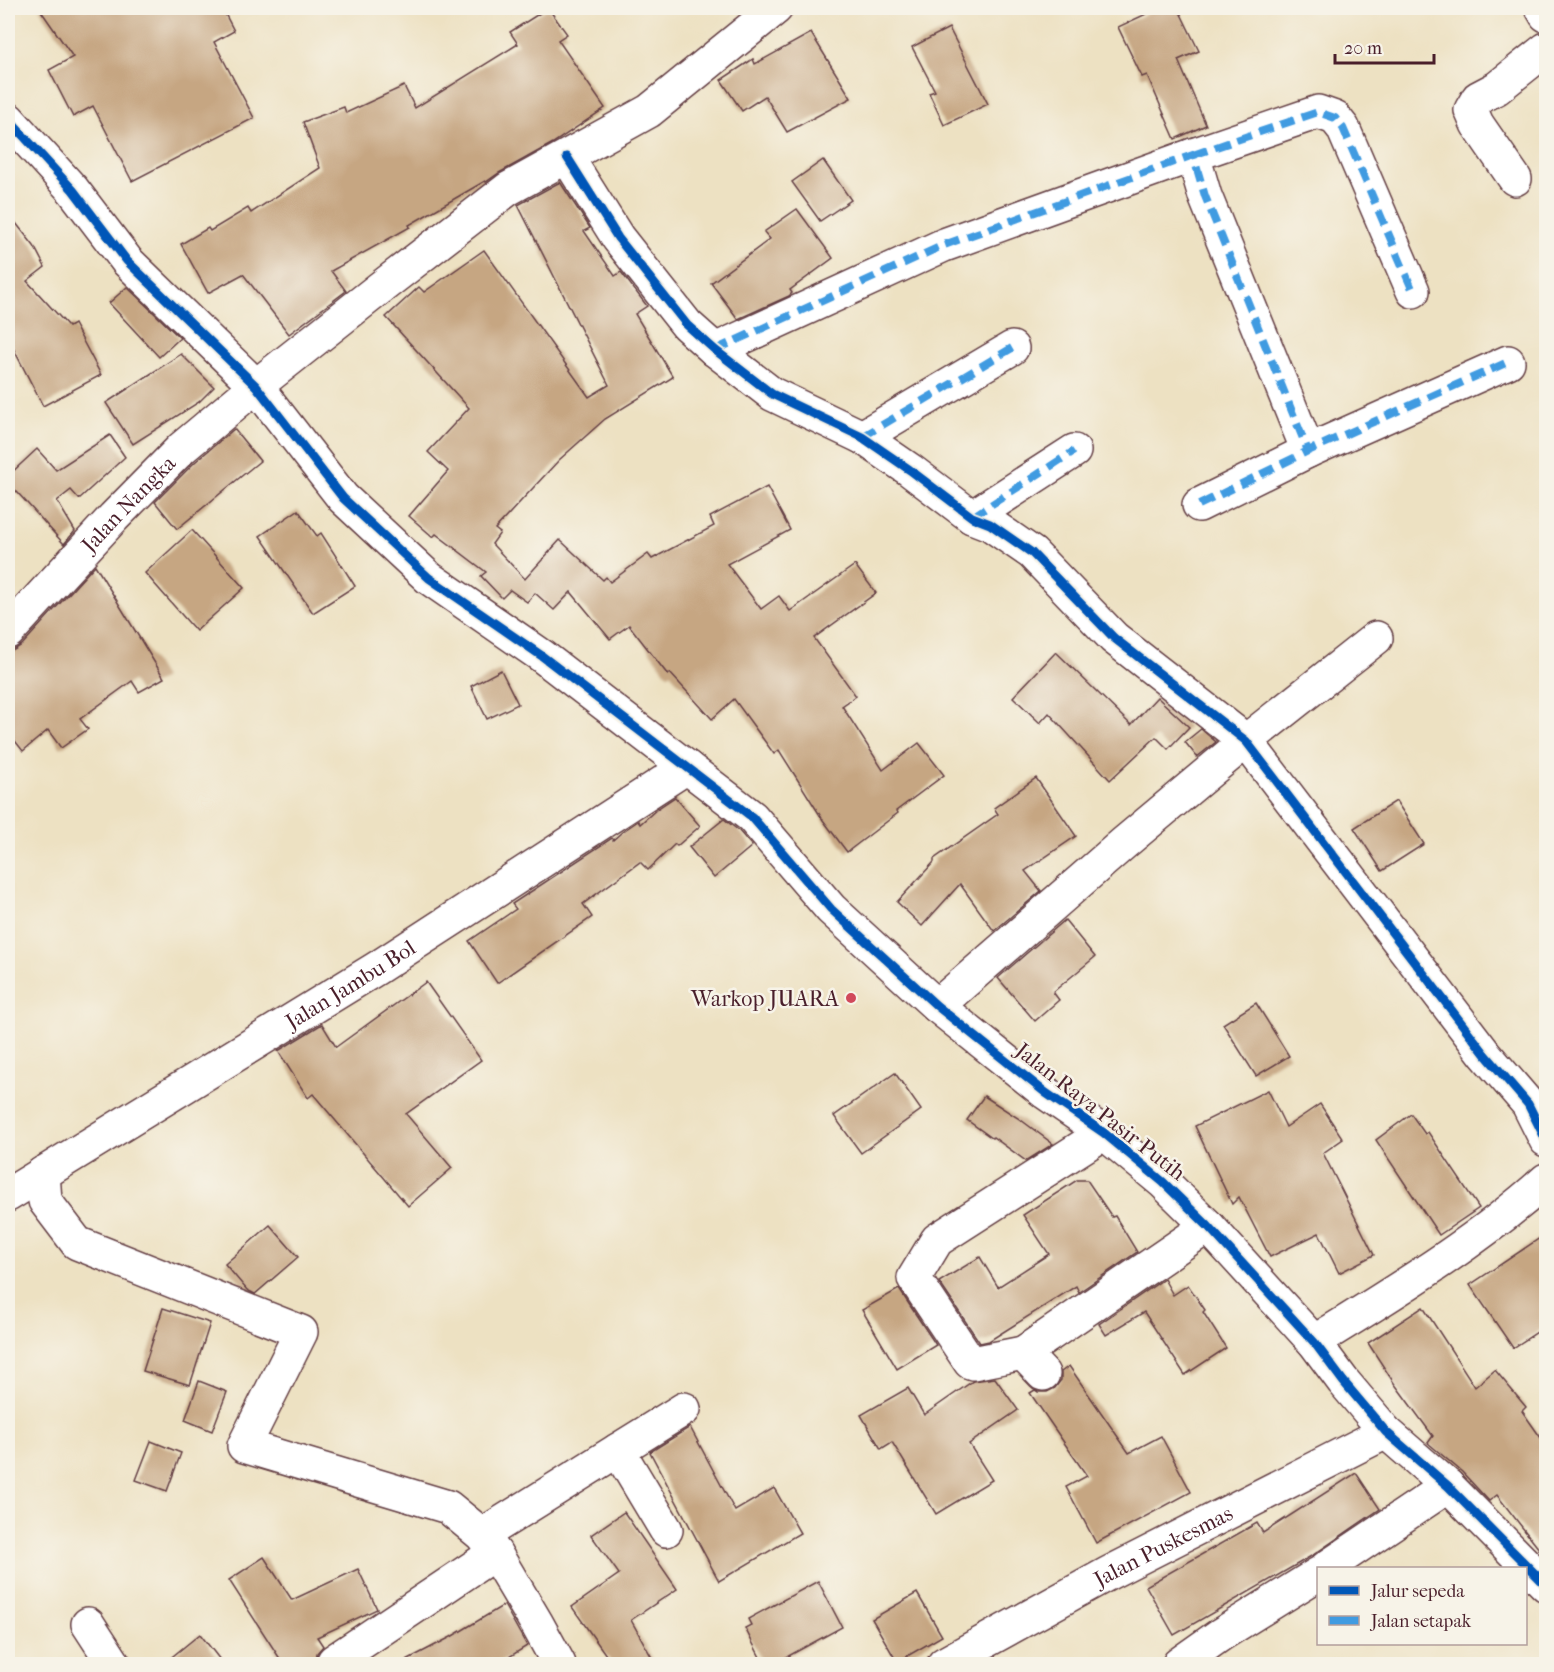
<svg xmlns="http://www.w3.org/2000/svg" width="1554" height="1672" font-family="'IM FELL French Canon',serif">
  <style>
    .building { fill: #c6a682 }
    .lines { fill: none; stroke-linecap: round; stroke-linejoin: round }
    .minor-casing { stroke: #623c42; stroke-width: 36 }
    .tertiary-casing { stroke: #623c42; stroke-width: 36 }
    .minor { stroke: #fff; stroke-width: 33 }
    .tertiary { stroke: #fff; stroke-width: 33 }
    .quiet { stroke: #409be1; stroke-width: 8; stroke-dasharray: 15 8; stroke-linecap: butt }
    .cycleway-casing { stroke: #f7f3e8; stroke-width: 13 }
    .cycleway { stroke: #0057b8; stroke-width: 9 }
    .poi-dot { fill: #d1495b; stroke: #f7f3e8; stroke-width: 2 }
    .labels { text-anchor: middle; stroke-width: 5; stroke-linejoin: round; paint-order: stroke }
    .street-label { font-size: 22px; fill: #4a1f2b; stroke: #f7f3e8 }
    .poi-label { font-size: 22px; fill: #4a1f2b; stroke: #f7f3e8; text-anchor: end }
  </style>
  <rect width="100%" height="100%" fill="#f7f3e8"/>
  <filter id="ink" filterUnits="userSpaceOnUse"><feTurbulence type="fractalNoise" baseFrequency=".0167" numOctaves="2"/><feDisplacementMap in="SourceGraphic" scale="12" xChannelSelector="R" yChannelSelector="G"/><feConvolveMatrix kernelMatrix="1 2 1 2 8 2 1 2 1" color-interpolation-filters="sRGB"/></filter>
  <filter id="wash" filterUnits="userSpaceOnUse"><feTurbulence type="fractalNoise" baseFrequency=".008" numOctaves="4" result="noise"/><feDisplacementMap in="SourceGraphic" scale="24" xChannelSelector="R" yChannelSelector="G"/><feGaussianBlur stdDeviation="1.35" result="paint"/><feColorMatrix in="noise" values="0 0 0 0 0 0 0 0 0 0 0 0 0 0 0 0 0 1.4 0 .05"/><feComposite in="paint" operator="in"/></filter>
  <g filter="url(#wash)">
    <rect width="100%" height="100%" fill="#ede1c2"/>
    <g id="blocks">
      <g class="building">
        <path d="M39,8h183l12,23 -20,11 40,76 -122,63 -39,-75 -20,11 -24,-47 24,-13z"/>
        <path d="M548,8l19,26 -9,6 47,68 -52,35 -54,30 -13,9 -1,-1 -76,44 1,2 -79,44 15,20 -57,43 -46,-60 -35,19 -27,-49 27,-16 2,3 38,-23 3,5 69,-45 -17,-46 41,-15 2,6 58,-27 11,22 103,-64 -8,-12z"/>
        <path d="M1159,8h19l21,43 -21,9 28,65 -31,14 -28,-64 -5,2 -24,-50z"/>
        <path d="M949,28l39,76 -44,21 -15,-32 6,-2 -23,-44z"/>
        <path d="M811,33l40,65 -64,34 -22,-36 -23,15 -21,-31 32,-21 2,5z"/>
        <path d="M823,160l28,40 -31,21 -28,-39z"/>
        <path d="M560,182l30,46 -6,3 31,45 6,-4 26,34 -12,8 38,63 -68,42 -46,41 -64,69 5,4 -8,11 33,35 35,-39 43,40 3,-3 4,5 38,-28 4,5 62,-33 -4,-9 57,-30 23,43 -63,34 34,45 18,-13 11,15 65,-46 21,28 -62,45 42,58 -14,10 41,64 36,-27 25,32 -48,36 2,2 -51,39 -24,-32 -44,-70 -5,4 -40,-55 -22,20 -42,-46 -2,2 -39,-50 -19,14 -39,-47 -17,18 -19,-17 -8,9 -17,-12 -8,8 -21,-22 5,-4 -50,-38 -3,3 -24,-21 39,-45 -20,-19 41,-44 -83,-91 33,-30 5,5 60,-42 105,147 20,-12 -91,-180z"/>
        <path d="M797,209l36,49 -43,32 2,3 -3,3 -51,23 -27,-36 59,-44 -6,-7z"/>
        <path d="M8,213l26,33 11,21 -18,14 42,46 5,-3 27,51 -58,31 -35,-68z"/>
        <path d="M127,287l53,51 -21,19 -50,-54z"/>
        <path d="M181,354l33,33 -15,15 -66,42 -27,-41z"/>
        <path d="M234,429l26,32 -83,68 -22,-27 40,-40z"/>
        <path d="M110,435l15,22 -46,42 -8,-9 -14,11 18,30 -11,13 -56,-62v-6l29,-27 19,21z"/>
        <path d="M298,510l19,26 4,-3 34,53 -42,27 -53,-77z"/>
        <path d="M192,530l52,58 -48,43 -51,-58z"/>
        <path d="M95,565l69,113 -25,14 -7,-11 -52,38 8,10 -27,19 -13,-18 -25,21 -15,-19v-82h6l8,-5z"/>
        <path d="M1056,652l75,73 26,-28 32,30 -21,22 -12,-12 -46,43 -61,-67 -9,10 -27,-26z"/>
        <path d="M501,670l17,34 -31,15 -16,-33z"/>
        <path d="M1201,729l15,13 -19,15 -12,-15z"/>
        <path d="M1036,778l40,58 -51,35 16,20 -47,40 -34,-47 -38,42 -25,-24 37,-40v-3l64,-45 -4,-6z"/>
        <path d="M675,797l25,29 -23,20 -2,-2 -27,26 -8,-8 -57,42 9,13 -95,66 -28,-42 47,-32 -4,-5 100,-66 1,2 9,-8 16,-11 2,3 17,-15z"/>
        <path d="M1396,801l28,43 -42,27 -28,-43z"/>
        <path d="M724,819l15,12 13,15 -38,32 -25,-31z"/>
        <path d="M1065,920l30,37 -42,35 6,8 -24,21 -37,-43z"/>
        <path d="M426,982l55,78 -75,54 46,54 -44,38 -95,-112 -5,4 -30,-47 44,-27 14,23z"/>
        <path d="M1256,1003l33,53 -33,20 -33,-52z"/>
        <path d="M895,1073l26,37 -60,43 -27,-37z"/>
        <path d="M1268,1090l18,37 34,-23 23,35 -20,14 51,102 -35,18 -20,-40 -49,24 -31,-60 -7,7 -37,-78z"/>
        <path d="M984,1096l37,24 32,24 -27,17 -33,-24 -1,1 -25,-18z"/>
        <path d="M1411,1114l14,20 3,-2 51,76 -40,27 -63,-95z"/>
        <path d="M1077,1180h10l25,37 3,-1 22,36 -58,40 -3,-6 -87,55 -9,2 -41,-61 41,-25 18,30 51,-33 -26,-39z"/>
        <path d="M270,1225l28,32 -43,37 -8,-4 -22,-26z"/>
        <path d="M1546,1234v92l-33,22 -43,-63z"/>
        <path d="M1164,1279l9,16 15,-10 17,25 -2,2 23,36 -41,27 -41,-63 -38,23 -7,-11z"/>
        <path d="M899,1289l37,56 -39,24 -35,-59z"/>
        <path d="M1423,1307l52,80 20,-17 31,37 -4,4 24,34v113l-49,-63 -8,6 -27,-29 -34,-29 5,-7 -39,-53 -26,-40z"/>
        <path d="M163,1308l47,15 -20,62 -47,-14z"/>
        <path d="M1069,1366l60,87 32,-17 30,56 -95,51 -30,-56 21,-11 -57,-83 5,-3 3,2h9l8,-4 6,-8v-8z"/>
        <path d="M995,1378l23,32 -49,34 23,36 -56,34 -44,-72 -11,7 -20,-34 47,-27 16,27 49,-34z"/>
        <path d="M199,1381l28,11 -15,39 -27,-11z"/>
        <path d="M690,1427l45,84 39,-23 26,45 -81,48 -69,-129z"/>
        <path d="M151,1441l30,12 -14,38 -31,-11z"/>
        <path d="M1356,1473l24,36 -67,46 -139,80 -28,-49 111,-63 6,10z"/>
        <path d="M624,1512l53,77 -46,31 25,45h-43l-41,-58 47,-33 -28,-39z"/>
        <path d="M264,1557l28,43 66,-31 19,40 -60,28 6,9 -6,7 -1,12h-32l-55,-85z"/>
        <path d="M818,1581l24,46 -70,38h-8l-19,-37 6,-3 -3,-6z"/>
        <path d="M917,1593l25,43 -45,26 -25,-43z"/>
        <path d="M504,1605l23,41 -31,19h-99l54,-28z"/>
        <path d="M200,1634l24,31h-62z"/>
      </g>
    </g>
  </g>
  <g filter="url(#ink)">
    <use href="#blocks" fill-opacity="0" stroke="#623c42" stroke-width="1.5"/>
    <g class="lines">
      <defs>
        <g id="minor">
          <path d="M1542,8l4,7"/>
          <path d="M1193,155l125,-43 17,6 8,10 70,163"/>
          <path d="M567,157l51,81 69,87 28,25 57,44 90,43 48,33 62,47 18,7 42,29 82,85 132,103 239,313 43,50 18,36"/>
          <path d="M1515,179l-38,-55 -6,-14 7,-12 19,-10 49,-39"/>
          <path d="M715,350l229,-105 249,-90 12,41 103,255"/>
          <path d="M862,437l150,-89"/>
          <path d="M1199,505l109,-54 200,-89"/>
          <path d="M972,517l102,-66"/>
          <path id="s1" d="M8,632l106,-115 68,-69 74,-62 124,-98 128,-99 141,-78 127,-103"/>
          <path d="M937,1006l187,-163 122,-102 130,-103"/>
          <path d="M43,1173l2,28 32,42 224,89 -57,114 204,61 34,28 13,18 42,71 22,40"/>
          <path id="s2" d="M8,1195l369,-227 310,-201"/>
          <path d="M1314,1342c80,-50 162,-99 232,-162"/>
          <path d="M1023,1353l-50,10 -3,-1 -56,-84 23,-38 167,-107"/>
          <path d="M1043,1374l-20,-21 185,-127"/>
          <path d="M666,1530l-48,-80 66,-41"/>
          <path d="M482,1535l136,-85"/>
          <path d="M1326,1568l122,-82"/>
          <path d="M88,1624l26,40"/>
          <path d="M334,1661l161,-108"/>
          <path id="s3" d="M944,1664l165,-91 277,-141"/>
          <path d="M1179,1664l41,-29 98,-61"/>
        </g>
        <path id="tertiary" d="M8,119l65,71 54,71 129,125 87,112 86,80 113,78 210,161 79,92 106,97 109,87 58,40 59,49 45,44 106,116 29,39 43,51 62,54 98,99"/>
      </defs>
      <use href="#minor" class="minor-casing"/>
      <use href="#tertiary" class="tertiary-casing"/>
      <use href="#minor" class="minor"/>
      <use href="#tertiary" class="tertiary"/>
      <g class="quiet">
        <path d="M1193,155l125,-43 17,6 8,10 70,163"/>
        <path d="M715,350l229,-105 249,-90 12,41 103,255"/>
        <path d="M862,437l150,-89"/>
        <path d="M1199,505l109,-54 200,-89"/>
        <path d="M972,517l102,-66"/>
      </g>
      <defs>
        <g id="cycleway">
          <path d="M8,119l65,71 54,71 129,125 87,112 86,80 113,78 210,161 79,92 106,97 109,87 58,40 59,49 45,44 106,116 29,39 43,51 62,54 98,99"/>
          <path d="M567,157l51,81 69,87 28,25 57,44 90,43 48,33 62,47 18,7 42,29 82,85 132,103 239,313 43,50 18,36"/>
        </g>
      </defs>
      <use href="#cycleway" class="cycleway-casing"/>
      <use href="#cycleway" class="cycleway"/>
    </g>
  </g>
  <circle class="poi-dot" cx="851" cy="998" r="6"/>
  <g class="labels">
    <g class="street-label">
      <text dy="8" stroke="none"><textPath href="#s1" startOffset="176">Jalan Nangka</textPath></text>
      <text dy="8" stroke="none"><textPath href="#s2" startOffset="402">Jalan Jambu Bol</textPath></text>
      <text transform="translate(1101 1111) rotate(38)" y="8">Jalan Raya Pasir Putih</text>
      <text dy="8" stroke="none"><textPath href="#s3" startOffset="249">Jalan Puskesmas</textPath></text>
    </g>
    <g class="poi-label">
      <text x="839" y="1006">Warkop JUARA</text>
    </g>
  </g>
  <rect width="1554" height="1672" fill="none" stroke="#f7f3e8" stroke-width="30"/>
  <rect x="1317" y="1567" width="210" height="78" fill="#f7f3e8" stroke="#b29e9c" stroke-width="1.5"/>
  <rect x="1329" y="1586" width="30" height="9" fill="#0057b8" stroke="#b29e9c" stroke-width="1.5"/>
  <text x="1371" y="1597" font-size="18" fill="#4a1f2b">Jalur sepeda</text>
  <rect x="1329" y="1616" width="30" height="9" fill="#409be1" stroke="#b29e9c" stroke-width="1.5"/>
  <text x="1371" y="1627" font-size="18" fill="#4a1f2b">Jalan setapak</text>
  <path d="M1335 54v9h99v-9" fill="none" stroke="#4a1f2b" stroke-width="3"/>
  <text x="1344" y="54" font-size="18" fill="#4a1f2b" stroke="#f7f3e8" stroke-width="4.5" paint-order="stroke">20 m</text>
</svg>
